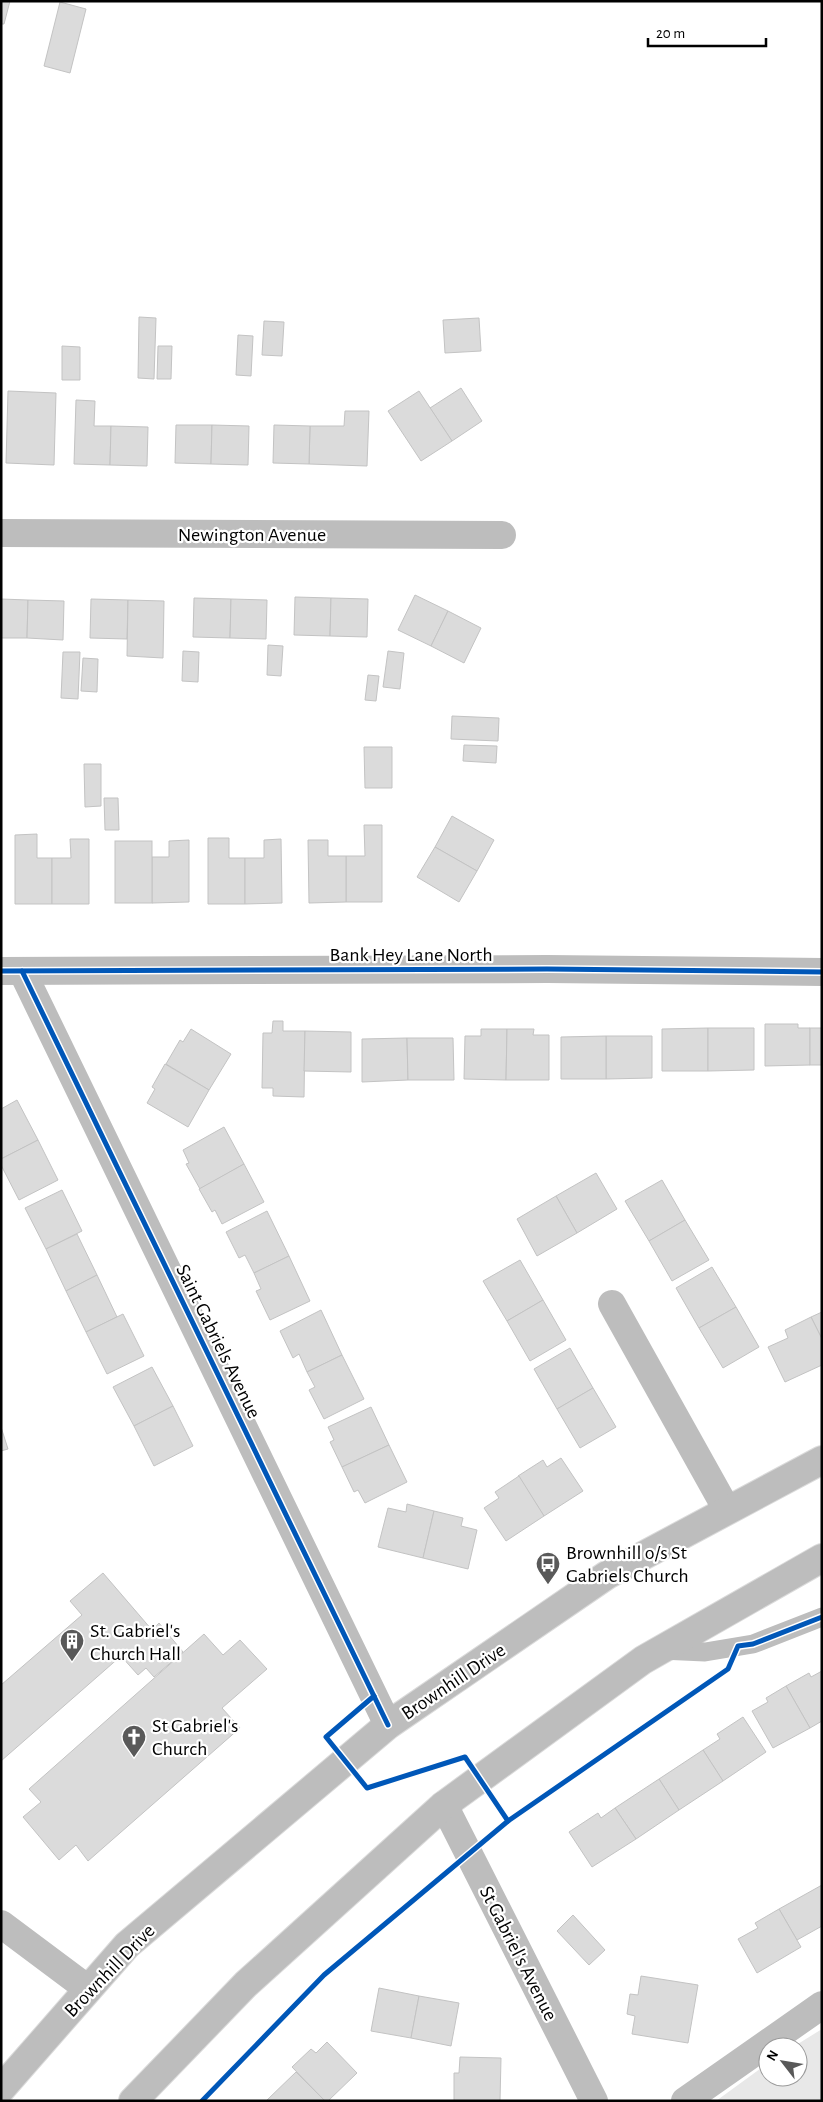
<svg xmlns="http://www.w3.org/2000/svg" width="823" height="2102" font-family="'Alegreya Sans',sans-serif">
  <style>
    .green { fill: #e8e8e8 }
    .building { fill: #dbdbdb; stroke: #c3c3c3 }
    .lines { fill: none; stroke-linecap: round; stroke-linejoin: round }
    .trunk-casing { stroke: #dbdbdb; stroke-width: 30 }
    .service { stroke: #bdbdbd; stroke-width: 19 }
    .minor { stroke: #bdbdbd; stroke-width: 28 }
    .trunk { stroke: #bdbdbd; stroke-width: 28 }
    .cycleway-casing { stroke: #fff; stroke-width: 8 }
    .cycleway { stroke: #0057b8; stroke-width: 5 }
    .labels { text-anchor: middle; stroke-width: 4.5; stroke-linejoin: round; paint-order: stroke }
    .street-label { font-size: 20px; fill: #000; stroke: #fff }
    .poi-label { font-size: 20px; fill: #000; stroke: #fff; text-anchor: start }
  </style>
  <rect width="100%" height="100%" fill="#fff"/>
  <path class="green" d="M822,2029v72h-106l52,-38v14h30v-30h-5z"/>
  <g class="building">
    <path d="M1,1h9l-6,23h-3z"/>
    <path d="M60,2l26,7 -16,64 -26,-7z"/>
    <path d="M139,317l17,1 -2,61 -16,-1z"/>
    <path d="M479,318l2,33 -36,2 -2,-33z"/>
    <path d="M264,321l20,1 -2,34 -20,-1z"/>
    <path d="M238,335l15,1 -2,40 -15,-1z"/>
    <path d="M62,346l18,1v33h-18z"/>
    <path d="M158,346h14l-1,33h-14z"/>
    <path d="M461,388l21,33 -30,20 -22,-33z"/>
    <path d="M8,391l48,2 -2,72 -48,-2z"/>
    <path d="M419,391l33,50 -31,20 -33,-50z"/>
    <path d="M76,400l19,1 -1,25h17l-1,39 -36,-1z"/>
    <path d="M345,411h24l-2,55 -58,-2 1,-38h34z"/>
    <path d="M176,425h36l-1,39 -36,-1z"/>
    <path d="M212,425l37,1 -1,39 -37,-1z"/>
    <path d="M274,425l36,1 -1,38 -36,-1z"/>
    <path d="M111,426l37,1 -1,39 -37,-1z"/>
    <path d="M415,595l33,16 -17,35 -33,-16z"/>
    <path d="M295,597l36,1 -1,38 -36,-1z"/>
    <path d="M194,598l37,1 -1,39 -37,-1z"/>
    <path d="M331,598l37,1 -1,38 -37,-1z"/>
    <path d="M1,599l27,1 -1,38h-26z"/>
    <path d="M91,599l37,1 -1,39 -37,-1z"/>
    <path d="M231,599l36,1 -1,39 -36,-1z"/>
    <path d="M28,600l36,1 -1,39 -36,-2z"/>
    <path d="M128,600l36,1 -1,57 -36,-2z"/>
    <path d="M448,611l33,17 -17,35 -33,-17z"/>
    <path d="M268,645l15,1 -2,30 -14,-1z"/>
    <path d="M183,651l16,1 -1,30 -16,-1z"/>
    <path d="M388,651l16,2 -4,36 -17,-2z"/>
    <path d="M63,652h17l-2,47 -17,-1z"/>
    <path d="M83,658l15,1 -1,33 -16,-1z"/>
    <path d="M368,675l11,1 -3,25 -11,-1z"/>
    <path d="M452,716l47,2 -1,23 -47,-2z"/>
    <path d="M464,745l33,1 -1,17 -33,-2z"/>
    <path d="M364,747h28v41h-27z"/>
    <path d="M84,764h17v42l-16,1z"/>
    <path d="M104,798h14l1,32h-14z"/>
    <path d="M452,816l42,24 -17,31 -42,-24z"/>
    <path d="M364,825h18v77h-36v-46h19z"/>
    <path d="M37,834v24h15v46h-37v-69z"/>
    <path d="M208,838h21v20h16v46h-37z"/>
    <path d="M70,839h19v65h-37v-46h19z"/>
    <path d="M281,839l1,64 -37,1v-46h19v-18z"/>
    <path d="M189,840v62l-37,1v-46h17v-16z"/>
    <path d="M308,840h20v16h18v46l-37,1z"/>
    <rect x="115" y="841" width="37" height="62"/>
    <path d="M435,847l42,24 -18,31 -42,-25z"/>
    <path d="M273,1021h10v10h22l-1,66 -31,-1v-8h-11l1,-55h9z"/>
    <path d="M765,1024h33v4h12v37l-45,1z"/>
    <path d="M708,1028v43h-46v-42z"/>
    <path d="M708,1028h46v42l-46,1z"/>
    <rect x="810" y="1028" width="12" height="37"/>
    <path d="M191,1029l40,25 -22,36 -43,-26 14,-24 3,2z"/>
    <path d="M481,1029h26l-1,51 -42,-1 1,-43h16z"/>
    <path d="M507,1029h27l-1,6h16v45h-43z"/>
    <path d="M305,1031l46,1v40l-47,-1z"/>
    <path d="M606,1036h46v42l-46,1z"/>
    <path d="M606,1036v43h-45v-42z"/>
    <path d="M407,1038l1,42 -46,2v-43z"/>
    <path d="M407,1038h46l1,42h-46z"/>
    <path d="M165,1064l44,26 -21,37 -41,-24 8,-14 -3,-2z"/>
    <path d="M17,1100l21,40 -37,19v-50z"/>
    <path d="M224,1127l20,37 -44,25 -14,-25 3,-1 -6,-13z"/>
    <path d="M38,1140l20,40 -39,20 -18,-35v-6z"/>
    <path d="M244,1164l20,38 -42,22 -7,-14 -3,2 -13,-23z"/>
    <path d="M596,1173l21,36 -40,24 -21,-37z"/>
    <path d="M662,1180l23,40 -36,21 -24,-40z"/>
    <path d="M62,1190l20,41 -36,18 -21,-41z"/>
    <path d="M556,1196l21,37 -40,23 -20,-37z"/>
    <path d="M267,1211l22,45 -35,17 -9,-18 -6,3 -13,-26z"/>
    <path d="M685,1220l24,40 -37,21 -23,-40z"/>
    <path d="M77,1234l20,41 -31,16 -20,-42z"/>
    <path d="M289,1256l21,45 -40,19 -14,-29 5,-2 -7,-16z"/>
    <path d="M520,1260l23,40 -36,21 -24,-40z"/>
    <path d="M712,1267l24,40 -37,21 -23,-40z"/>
    <path d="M97,1275l20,42 -31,15 -20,-41z"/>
    <path d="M543,1300l23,40 -36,21 -23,-40z"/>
    <path d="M736,1307l23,40 -36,21 -24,-40z"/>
    <path d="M321,1310l21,45 -35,17 -8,-18 -6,4 -13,-27z"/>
    <path d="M822,1312v27l-11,-22z"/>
    <path d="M123,1314l21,42 -37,18 -21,-42z"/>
    <path d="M811,1317l11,22v26l-37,17 -17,-35 20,-9 -3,-8z"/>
    <path d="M570,1348l23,40 -36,21 -23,-40z"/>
    <path d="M342,1355l22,44 -40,20 -15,-29 6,-3 -8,-15z"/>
    <path d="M152,1367l21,39 -39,20 -21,-39z"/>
    <path d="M593,1388l23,39 -36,21 -23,-39z"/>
    <path d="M173,1406l20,40 -39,20 -20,-40z"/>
    <path d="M371,1407l18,38 -47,22 -12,-25 4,-2 -6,-13z"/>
    <path d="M1,1427l7,22 -7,2z"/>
    <path d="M389,1445l18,37 -42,21 -7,-13 -4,2 -12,-25z"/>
    <path d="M561,1458l22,33 -39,25 -26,-40 25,-16 4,7z"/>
    <path d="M519,1476l25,40 -38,25 -22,-33 15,-10 -4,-6z"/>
    <path d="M407,1504l27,7 -11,47 -45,-11 10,-39 18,4z"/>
    <path d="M434,1511l29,7 -2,8 16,4 -9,39 -45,-11z"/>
    <path d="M103,1573l49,57 7,-7 24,29 -29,25 -8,-9 -8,7 -17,-19 -120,105v-76l81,-70 -12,-14z"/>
    <path d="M204,1634l19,21 17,-15 27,29 -45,39 18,20 -152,133 -12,-16 -17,15 -36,-43 18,-15 -12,-13z"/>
    <path d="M822,1671v50l-12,7 -24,-42 23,-13 2,4z"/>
    <path d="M786,1686l24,42 -37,20 -21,-37 16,-9 -2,-4z"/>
    <path d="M743,1717l23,35 -43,29 -20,-31 17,-11 -3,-5z"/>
    <path d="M703,1750l20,31 -44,29 -20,-31z"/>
    <path d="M659,1779l20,31 -43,29 -21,-31z"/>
    <path d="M615,1808l21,31 -44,28 -23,-35 29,-19 3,5z"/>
    <path d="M822,1885v41l-25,14 -18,-31z"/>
    <path d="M779,1909l22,38 -44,26 -19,-34 20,-11 -3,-5z"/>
    <path d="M573,1915l32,35 -16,15 -32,-34z"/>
    <path d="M641,1976l57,9 -10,58 -56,-9 3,-18 -8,-2 3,-20 8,1z"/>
    <path d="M379,1988l40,8 -8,42 -40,-7z"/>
    <path d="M419,1996l40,7 -8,43 -40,-8z"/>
    <path d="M327,2042l30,31 -29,28h-3l-33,-34 19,-18 5,4z"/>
    <path d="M460,2057l41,1 -1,43h-46v-28h5z"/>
    <path d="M296,2072l29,29h-59z"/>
  </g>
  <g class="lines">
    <defs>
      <g id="trunk">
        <path d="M1,2089l126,-144 261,-220 219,-150 215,-115"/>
        <path d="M133,2101l113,-117 198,-179 199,-145 179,-102"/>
      </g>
    </defs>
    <use href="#trunk" class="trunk-casing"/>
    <path class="service" d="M661,1650l44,2 48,-8 69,-27"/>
    <g class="minor">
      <path d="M1,533l501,2"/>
      <path d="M1,971l546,-2 275,3"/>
      <path d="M22,971l366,754"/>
      <path d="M612,1304l115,206"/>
      <path d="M444,1805l150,296"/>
      <path d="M1,1924l87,65"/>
      <path d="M685,2101l137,-96"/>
    </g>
    <use href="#trunk" class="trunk"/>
    <defs>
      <g id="cycleway">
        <path d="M1,971l546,-2 275,3"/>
        <path d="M22,971l366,754"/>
        <path d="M374,1696l-48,41 41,51 98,-31 43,64"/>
        <path d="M202,2101l122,-126 184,-154 220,-152 10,-23 15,-2 69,-27"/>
      </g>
    </defs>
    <use href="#cycleway" class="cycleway-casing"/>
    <use href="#cycleway" class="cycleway"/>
  </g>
  <defs>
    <symbol id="bus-pin" viewBox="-11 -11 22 30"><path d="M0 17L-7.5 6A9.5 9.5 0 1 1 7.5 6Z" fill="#595959" stroke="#fff"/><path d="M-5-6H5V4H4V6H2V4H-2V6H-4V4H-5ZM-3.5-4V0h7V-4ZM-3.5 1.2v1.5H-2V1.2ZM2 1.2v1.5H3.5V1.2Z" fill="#fff"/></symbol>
    <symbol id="building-pin" viewBox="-11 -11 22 30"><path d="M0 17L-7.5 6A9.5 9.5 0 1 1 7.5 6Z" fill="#595959" stroke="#fff"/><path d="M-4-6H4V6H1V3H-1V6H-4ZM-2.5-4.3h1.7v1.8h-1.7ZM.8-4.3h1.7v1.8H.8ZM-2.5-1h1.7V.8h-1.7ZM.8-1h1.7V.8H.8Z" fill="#fff"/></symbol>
    <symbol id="church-pin" viewBox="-11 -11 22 30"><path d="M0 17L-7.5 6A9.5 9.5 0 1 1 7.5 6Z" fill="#595959" stroke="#fff"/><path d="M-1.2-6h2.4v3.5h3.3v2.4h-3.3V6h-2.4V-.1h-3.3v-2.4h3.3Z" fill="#fff"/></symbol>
  </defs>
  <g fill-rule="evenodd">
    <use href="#bus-pin" x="534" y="1550" width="28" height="38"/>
    <use href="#building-pin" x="58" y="1627" width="28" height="38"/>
    <use href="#church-pin" x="120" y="1723" width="28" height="38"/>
  </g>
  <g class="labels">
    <g class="street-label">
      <text x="252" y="541">Newington Avenue</text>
      <text x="411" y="961">Bank Hey Lane North</text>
      <text transform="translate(219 1341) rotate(64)" y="7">Saint Gabriels Avenue</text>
      <text transform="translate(453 1681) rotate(-34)" y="7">Brownhill Drive</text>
      <text transform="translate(519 1953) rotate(63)" y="7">St Gabriel's Avenue</text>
      <text transform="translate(109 1970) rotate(-46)" y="7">Brownhill Drive</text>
    </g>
    <g class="poi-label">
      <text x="566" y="1559">Brownhill o/s St<tspan x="566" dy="23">Gabriels Church</tspan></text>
      <text x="90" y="1637">St. Gabriel's<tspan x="90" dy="23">Church Hall</tspan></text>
      <text x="152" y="1732">St Gabriel's<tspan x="152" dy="23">Church</tspan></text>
    </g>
  </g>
  <rect width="823" height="2102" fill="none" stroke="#000000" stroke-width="5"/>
  <g transform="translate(783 2062) rotate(301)"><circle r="24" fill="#ffffff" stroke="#999999"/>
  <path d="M0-4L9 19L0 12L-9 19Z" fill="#595959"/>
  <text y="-8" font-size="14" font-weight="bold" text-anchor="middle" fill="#000000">N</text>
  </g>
  <path d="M648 38v8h118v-8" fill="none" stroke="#000000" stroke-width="2.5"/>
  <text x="656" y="38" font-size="15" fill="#000000" stroke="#ffffff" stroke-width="4" paint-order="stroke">20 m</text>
</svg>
